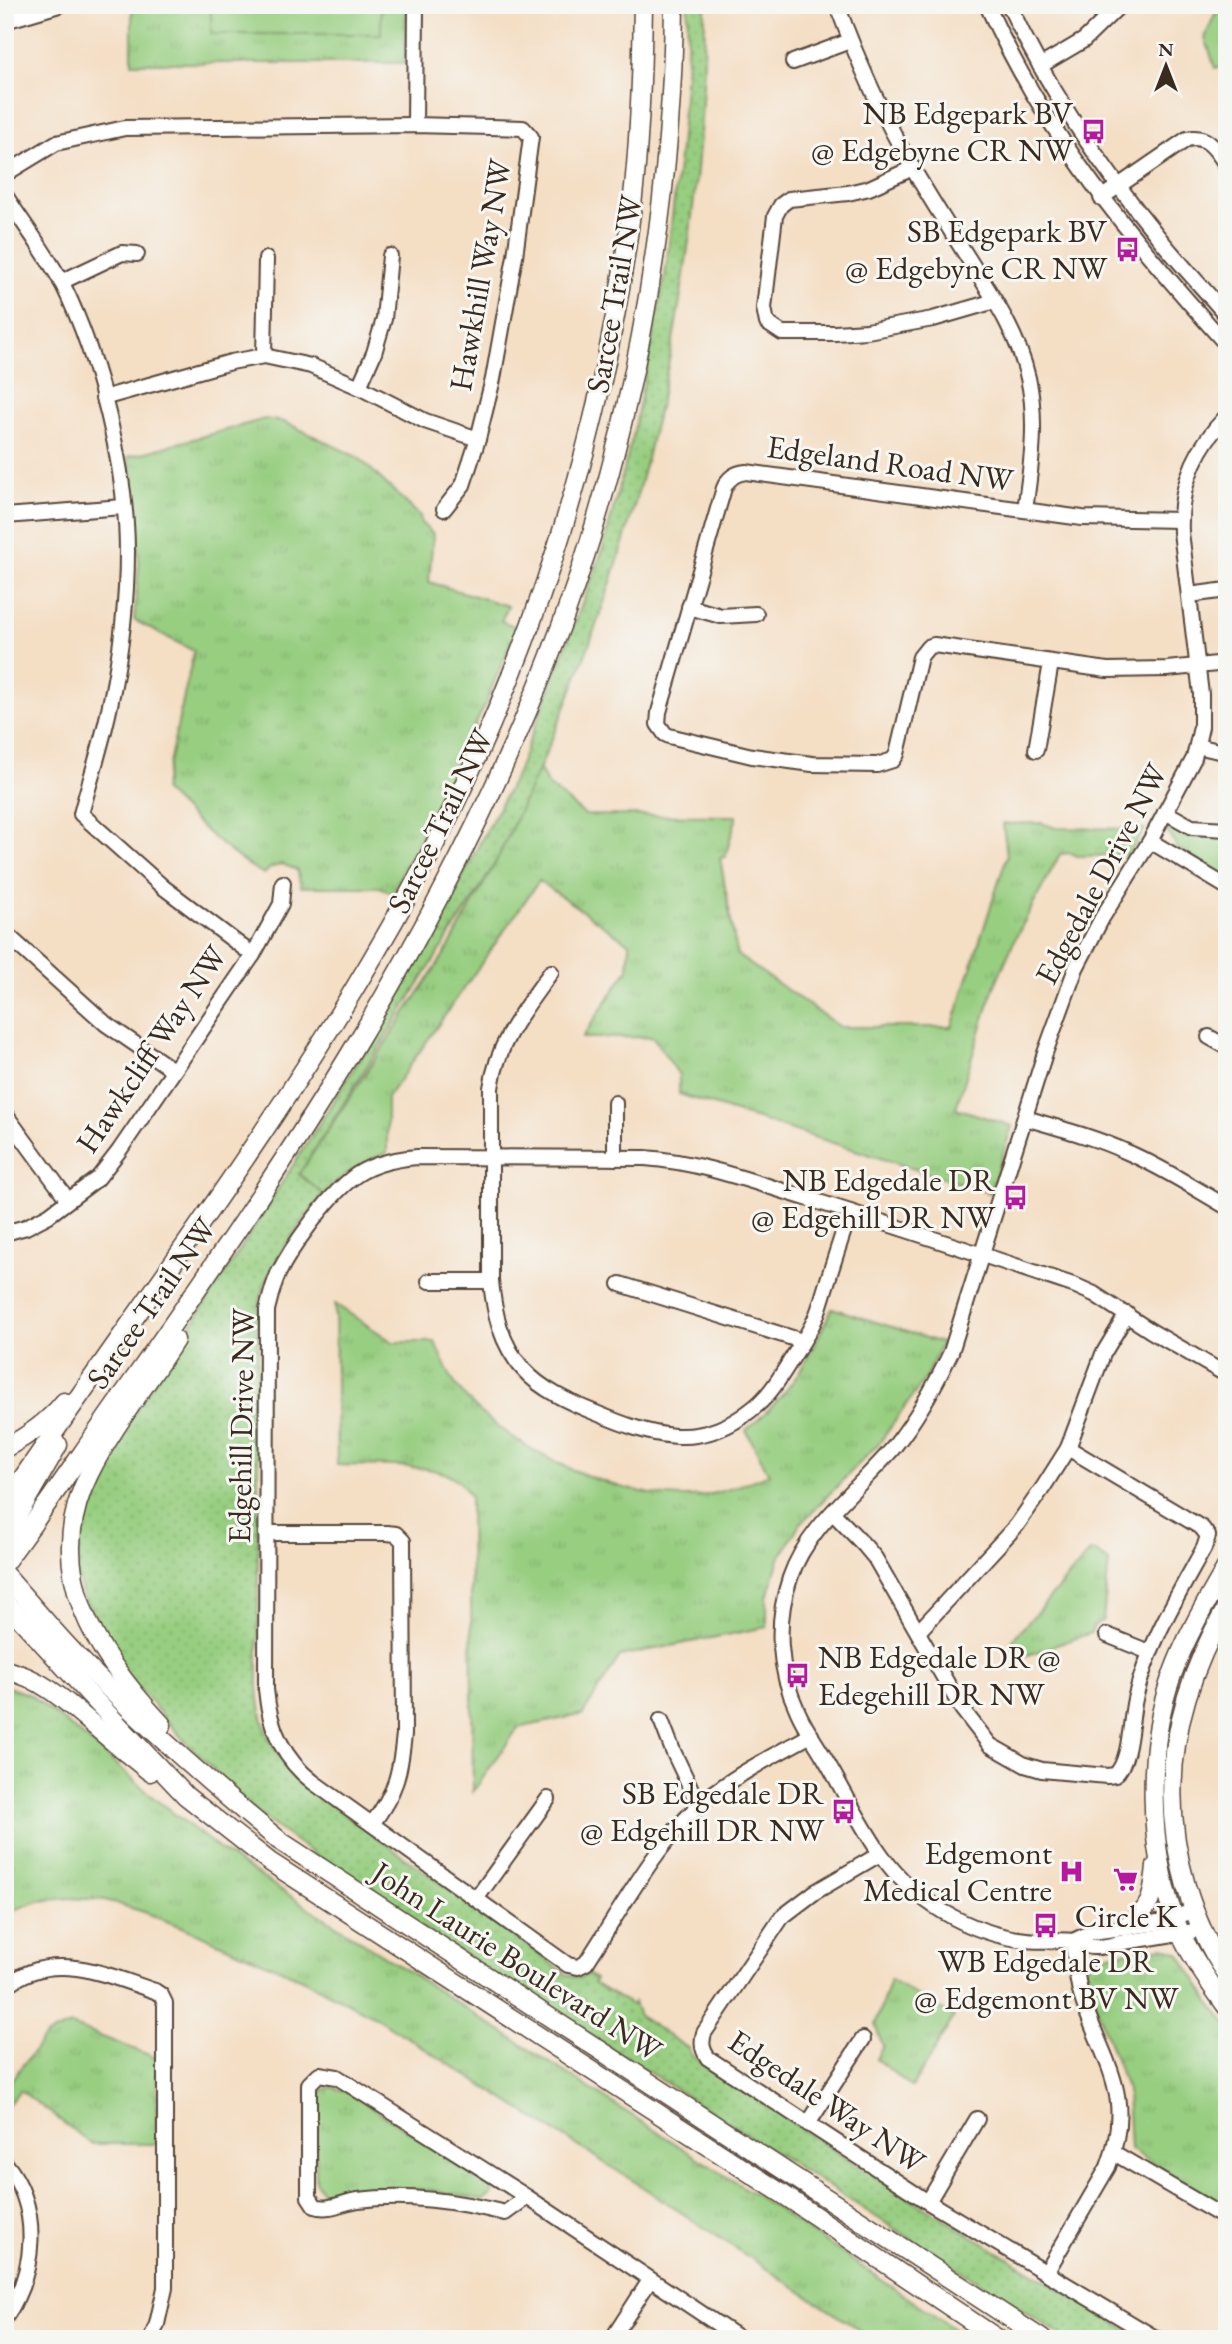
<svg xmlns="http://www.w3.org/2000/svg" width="1232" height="2344" font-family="'EB Garamond',serif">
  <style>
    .grass { fill: url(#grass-dots); stroke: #697c4f; stroke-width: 2 }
    .park { fill: url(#park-tufts); stroke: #697c4f; stroke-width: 2 }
    .pitch { fill: #97ce80; stroke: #697c4f; stroke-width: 2 }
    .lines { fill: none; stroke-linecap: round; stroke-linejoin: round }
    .minor-casing { stroke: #574537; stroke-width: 18 }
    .major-casing { stroke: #574537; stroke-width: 21 }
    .minor { stroke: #fff; stroke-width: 14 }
    .major { stroke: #fff; stroke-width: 18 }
    .labels { text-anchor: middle; stroke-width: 6; stroke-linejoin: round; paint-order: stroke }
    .poi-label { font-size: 32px; fill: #3b2a1e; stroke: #f6f6f2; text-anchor: end }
    .street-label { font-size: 32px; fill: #3b2a1e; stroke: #f6f6f2 }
  </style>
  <defs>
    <pattern id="grass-dots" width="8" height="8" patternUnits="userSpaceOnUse" patternTransform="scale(1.75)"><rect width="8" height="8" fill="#97ce80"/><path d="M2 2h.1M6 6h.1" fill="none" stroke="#83b16e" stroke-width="1.8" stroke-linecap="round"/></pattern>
    <pattern id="park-tufts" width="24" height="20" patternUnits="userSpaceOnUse" patternTransform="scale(1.75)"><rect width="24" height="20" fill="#97ce80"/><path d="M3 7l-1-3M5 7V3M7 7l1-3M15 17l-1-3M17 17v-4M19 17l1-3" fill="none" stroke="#83b16e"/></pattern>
  </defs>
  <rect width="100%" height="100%" fill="#f6f6f2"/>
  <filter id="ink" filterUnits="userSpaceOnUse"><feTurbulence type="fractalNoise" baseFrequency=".0143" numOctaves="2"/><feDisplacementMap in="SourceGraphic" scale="14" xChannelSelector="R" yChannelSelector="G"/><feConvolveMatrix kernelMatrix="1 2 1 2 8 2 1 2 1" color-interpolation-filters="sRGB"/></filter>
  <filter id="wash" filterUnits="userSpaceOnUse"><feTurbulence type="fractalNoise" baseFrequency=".00686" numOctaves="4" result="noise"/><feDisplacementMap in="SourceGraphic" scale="28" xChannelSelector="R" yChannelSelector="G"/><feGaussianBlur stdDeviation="1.57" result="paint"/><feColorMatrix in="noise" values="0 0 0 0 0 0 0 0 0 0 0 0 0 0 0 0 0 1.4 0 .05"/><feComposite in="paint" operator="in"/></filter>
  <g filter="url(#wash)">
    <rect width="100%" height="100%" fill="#f4dec4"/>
    <path class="grass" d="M688,5h17c-1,249 -53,497 -150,726 -18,43 -35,87 -57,127 -19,35 -43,68 -64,102 -45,71 -90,143 -135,214l24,20c-23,32 -52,65 -62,103 -2,9 -2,18 -3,27v357c1,48 13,70 46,104l262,189c9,4 14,6 22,0l7,5 -2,4 39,22 2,-3 5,14 50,33 2,6 11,8 166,110 274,166h-74l-705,-449 -105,-76 -77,-77 -60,-69 -20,-31 -6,-22 -12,-17 -6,-26 6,-70 33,-62 113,-173 166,-264 122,-230 85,-221 31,-117 32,-158 15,-128 7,-91z"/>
    <g class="park">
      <path d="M132,5h274l-1,58h-273z"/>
      <path d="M1219,5h8v62l-12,1 -10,-31z"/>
      <path d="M265,419l19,3 9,4 66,32 61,58 1,7 12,11 -4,48 79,24 -7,15 16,6 -33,80 -92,186 -12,-6h-79l-4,-17 -15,-6 -12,4 -6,6c-38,-20 -70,-55 -101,-84l31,-139 -60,-31 5,-56 -4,-74 -7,-33z"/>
      <path d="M539,768l9,17 37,30 152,1 -12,41 -5,1 17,97 103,72h112l55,-171 -4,-32 38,-1 15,5 89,1 -17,26 -51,1 -6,-3 -11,1 -45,85 -21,48 -38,121 56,18 -22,67 -311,-99v-19l-26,-38 -71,1 46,-69 2,-25 -91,-63 -152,217v55c-26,9 -45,22 -64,41l-24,-20 150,-227 49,-89z"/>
      <path d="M1175,823l10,6v8h42v40l-52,-30 1,-2 -9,-14 2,-6z"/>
      <path d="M335,1304l58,38h42c6,15 12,30 21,43 42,60 153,110 225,112 31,1 59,-12 88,-23l-23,-44c47,-38 61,-68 86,-122l110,35 -18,37 -44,62 -80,82 -21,35 -12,38v30l-147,29 -37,58 -65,14 -45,64 -3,-294c-4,-9 -8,-16 -17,-21 -24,-14 -87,-11 -116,-12z"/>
      <path d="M1090,1552h6l13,10 -6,58 -9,6 -3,7 -72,25c-6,-7 -10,-11 -5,-20z"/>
      <path d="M5,1686l25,9 65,51 59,52 73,57 530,341 212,143h-96l-235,-155 -263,-167 -71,-37 -105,-46 -55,-22 -39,-12 -38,-2 -28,3 -34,12z"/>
      <path d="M1164,1947l15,6 36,57 12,13v184l-97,-58 -3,-58 -36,-98 -4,-29 6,-8z"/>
      <path d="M890,1980l64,37 -42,70 -36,-28 7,-13 -8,-21z"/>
      <path d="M71,2025l86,33 -1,86h-64l-72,-54 -15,18v-20l41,-53z"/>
      <path d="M331,2087l17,5 143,93 2,9 -8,6 -57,-10 -28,-1 -38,3 -28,5 -11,-2 -7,-13v-79l4,-12z"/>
    </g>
    <rect class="pitch" x="211" y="5" width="170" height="29"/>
  </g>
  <g filter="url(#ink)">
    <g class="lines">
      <defs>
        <g id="minor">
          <path d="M837,5c21,57 46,112 76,164 20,34 41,67 62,100 22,34 44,69 53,109 10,44 3,88 -3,132"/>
          <path d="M987,5c58,130 145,235 240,340"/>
          <path d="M1009,5c39,85 92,162 151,234 21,26 45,51 67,77"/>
          <path d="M5,21l54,-16"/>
          <path d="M793,62l57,-21"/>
          <path d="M1040,66l44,-26 36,-35"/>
          <path d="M415,125l1,-120"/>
          <path d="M913,168l-44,20 -21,5 -59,6 -8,6 -6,11 -11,92 3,15 15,10h53l32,-2 66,-12 62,-18"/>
          <path d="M5,174l51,-31 69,-15 290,-3 108,3 8,9 -16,119 -22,123 -15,60 -15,46 -19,24"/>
          <path d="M5,195c19,30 42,59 58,90 36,73 64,185 64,267 0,49 -6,100 -16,148 -7,38 -20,76 -30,114l82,73 90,68"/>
          <path d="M1101,198l86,-59c21,-5 29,11 40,27"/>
          <path d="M61,282l61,-29 15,1"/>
          <path d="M264,356l2,-97"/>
          <path d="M359,387l15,-34 10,-34 6,-63"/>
          <path d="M103,398l128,-36 33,-6 47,10 48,21 66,34 53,18"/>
          <path d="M5,516l118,-9"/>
          <path d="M1180,520l-98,-2 -336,-46c-11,1 -18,6 -22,16l-65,224 -1,12 7,10 4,2 83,20 60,8 65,1 16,-5 4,-6 23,-97 8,-10 6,-2 173,25 60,-1 60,-6"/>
          <path d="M1189,595l38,-5"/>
          <path d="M689,607l32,9 35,-2"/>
          <path d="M1197,746l30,7"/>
          <path d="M1036,750l15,-87"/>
          <path d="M1165,812l27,15 35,2"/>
          <path d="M1150,841l77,46"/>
          <path d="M5,933l101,91 67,46"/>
          <path d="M551,972c-27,38 -53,68 -60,116v193c3,32 10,63 32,88 18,21 48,34 73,44 55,23 103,39 155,-3 18,-13 28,-31 40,-50 8,-13 18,-27 24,-41 5,-11 8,-24 12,-36 7,-23 15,-47 23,-71"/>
          <path d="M1209,1037l18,10"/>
          <path d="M615,1103v55"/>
          <path d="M5,1114l63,86"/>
          <path d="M1025,1118c34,10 69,19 102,34 35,15 67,36 100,55"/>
          <path d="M5,1233l21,-6 23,-12 49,-37 21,-27 134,-196 28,-51 2,-21"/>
          <path d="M429,1281h62"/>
          <path d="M620,1284l182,57"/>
          <path d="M833,1513l32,33 10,12 87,151 28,36 35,20 17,5 65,6 8,-1c16,-14 15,-55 20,-76 13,-55 42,-102 69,-151l4,-12 -6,-8 -134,-80"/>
          <path d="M266,1533h121l9,1 7,7 1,193c-4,40 -8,58 -32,90"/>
          <path d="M918,1632l99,-107 27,-39 24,-38 35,-94 24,-40"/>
          <path d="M1107,1635l42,17"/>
          <path d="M661,1720l12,31 26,55"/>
          <path d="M811,1735c-32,18 -67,35 -97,58 -53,40 -91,114 -128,170l-8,4 -10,-2 -255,-183c-30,-23 -44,-55 -47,-93l1,-379c3,-12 6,-25 11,-36 14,-28 49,-76 73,-95 18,-15 43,-20 66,-22l228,1c56,4 108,24 161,40 90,28 180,58 270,88l18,8 57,37 76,44"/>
          <path d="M880,1854l-65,38 -33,25 -78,116c-3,10 -2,17 4,25l220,144 229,137"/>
          <path d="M476,1899l72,-100"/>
          <path d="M1203,1929c-26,5 -52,9 -79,13 -9,2 -21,6 -31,5 -7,0 -13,-5 -20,-6 -15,-2 -32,1 -47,-1 -57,-6 -114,-40 -146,-87 -21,-30 -37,-64 -56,-96 -8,-14 -19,-29 -26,-45 -20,-42 -23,-90 -8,-134 18,-53 69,-89 104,-131 23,-29 41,-61 57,-95l94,-299 31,-85 26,-50 48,-77 44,-83 7,-31v-33l-20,-162c-2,-45 14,-84 46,-116"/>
          <path d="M1073,1941l19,-9 73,-10 29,-12"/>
          <path d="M5,1987c46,-39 101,-12 150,4l6,4 4,8v285l-8,36 -6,15"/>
          <path d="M808,2124l55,-85"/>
          <path d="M1114,2153l113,66"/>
          <path d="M5,2163c37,45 31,109 0,155"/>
          <path d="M527,2197l-22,16c-49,-12 -97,-19 -147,-13 -15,2 -29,11 -43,6l-6,-9v-113l10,-10 18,3 190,120 213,142"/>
          <path d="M928,2202l49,-83"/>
          <path d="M1046,2273l62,-106c28,-75 -6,-105 -27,-172 -5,-18 -6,-36 -8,-54"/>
          <path d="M612,2339l38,-59"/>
        </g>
        <g id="major">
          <path d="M5,1448c23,-12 43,-26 59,-46"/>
          <path d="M5,1504c137,-203 288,-397 405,-612 115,-213 193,-447 222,-687 8,-66 10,-133 11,-200"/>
          <path d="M5,1537l53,-92"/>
          <path d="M5,1562c42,-56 80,-114 120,-170 164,-231 321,-469 424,-734 80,-206 123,-432 125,-653"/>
          <path d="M1227,1566c-20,35 -41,70 -55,109 -26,72 -24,173 3,245 12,31 32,60 52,87"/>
          <path d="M5,1575c24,27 47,55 72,81 63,66 132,127 203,185l762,498"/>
          <path d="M5,1602l84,92 97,102 84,66 511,331 217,146"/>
          <path d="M1227,1607c-52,88 -70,180 -41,279 9,30 23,62 41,88"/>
          <path d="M5,1670c38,8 65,35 93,59 17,15 34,29 52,43"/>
          <path d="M162,1725c-66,-71 -121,-154 -73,-251 23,-47 58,-89 86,-134"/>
          <path d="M1126,1926c26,-17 27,-30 30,-60"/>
        </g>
      </defs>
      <use href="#minor" class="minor-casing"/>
      <use href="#major" class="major-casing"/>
      <use href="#minor" class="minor"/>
      <use href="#major" class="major"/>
    </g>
  </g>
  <defs>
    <symbol id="bus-bare" viewBox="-9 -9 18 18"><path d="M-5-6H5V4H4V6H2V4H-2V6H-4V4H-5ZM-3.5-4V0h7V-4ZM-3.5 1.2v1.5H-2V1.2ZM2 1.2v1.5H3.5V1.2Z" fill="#b5179e" stroke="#f6f6f2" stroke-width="2.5" paint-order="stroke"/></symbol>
    <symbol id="hospital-bare" viewBox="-9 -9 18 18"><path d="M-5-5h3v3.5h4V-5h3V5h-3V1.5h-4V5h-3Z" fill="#b5179e" stroke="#f6f6f2" stroke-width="2.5" paint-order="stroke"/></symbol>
    <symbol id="supermarket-bare" viewBox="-9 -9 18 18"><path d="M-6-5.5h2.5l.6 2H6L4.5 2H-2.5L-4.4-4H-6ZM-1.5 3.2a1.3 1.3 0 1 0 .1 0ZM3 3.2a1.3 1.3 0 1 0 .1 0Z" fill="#b5179e" stroke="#f6f6f2" stroke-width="2.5" paint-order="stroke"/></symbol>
  </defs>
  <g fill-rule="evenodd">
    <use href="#bus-bare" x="1076" y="114" width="35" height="35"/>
    <use href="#bus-bare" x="1110" y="232" width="35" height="35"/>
    <use href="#bus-bare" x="998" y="1180" width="35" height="35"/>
    <use href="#bus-bare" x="780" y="1658" width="35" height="35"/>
    <use href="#bus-bare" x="826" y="1794" width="35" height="35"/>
    <use href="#hospital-bare" x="1054" y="1854" width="35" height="35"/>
    <use href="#supermarket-bare" x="1108" y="1862" width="35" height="35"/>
    <use href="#bus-bare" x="1028" y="1908" width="35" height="35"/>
  </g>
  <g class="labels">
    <g class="poi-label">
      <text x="1073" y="124">NB Edgepark BV<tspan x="1073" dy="37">@ Edgebyne CR NW</tspan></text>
      <text x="1107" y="242">SB Edgepark BV<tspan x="1107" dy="37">@ Edgebyne CR NW</tspan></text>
      <text x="995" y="1191">NB Edgedale DR<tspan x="995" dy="37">@ Edgehill DR NW</tspan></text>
      <text x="818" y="1668" text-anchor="start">NB Edgedale DR @<tspan x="818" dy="37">Edegehill DR NW</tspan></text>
      <text x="824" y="1804">SB Edgedale DR<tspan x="824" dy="37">@ Edgehill DR NW</tspan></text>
      <text x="1052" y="1864">Edgemont<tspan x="1052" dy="37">Medical Centre</tspan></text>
      <text x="1126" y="1927" text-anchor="middle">Circle K</text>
      <text x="1046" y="1972" text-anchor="middle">WB Edgedale DR<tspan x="1046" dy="37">@ Edgemont BV NW</tspan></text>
    </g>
    <g class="street-label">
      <text transform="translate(480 275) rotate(-80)" y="11">Hawkhill Way NW</text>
      <text transform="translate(614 294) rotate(-80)" y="11">Sarcee Trail NW</text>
      <text transform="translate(890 463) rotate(8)" y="11">Edgeland Road NW</text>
      <text transform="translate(440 821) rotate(-64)" y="11">Sarcee Trail NW</text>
      <text transform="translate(1101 874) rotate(-62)" y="11">Edgedale Drive NW</text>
      <text transform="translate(151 1049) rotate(-56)" y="11">Hawkcliff Way NW</text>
      <text transform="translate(151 1303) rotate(-55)" y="11">Sarcee Trail NW</text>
      <text transform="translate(241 1426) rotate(-89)" y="11">Edgehill Drive NW</text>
      <text transform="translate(517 1961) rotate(33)" y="11">John Laurie Boulevard NW</text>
      <text transform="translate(827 2101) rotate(34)" y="11">Edgedale Way NW</text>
    </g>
  </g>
  <rect width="1232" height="2344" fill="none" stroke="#f6f6f2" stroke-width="28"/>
  <g transform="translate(1166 66)" stroke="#f6f6f2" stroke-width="5" paint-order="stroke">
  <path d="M0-5L12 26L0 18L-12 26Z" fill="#3b2a1e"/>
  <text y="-10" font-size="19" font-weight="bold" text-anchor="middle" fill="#3b2a1e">N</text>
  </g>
</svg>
